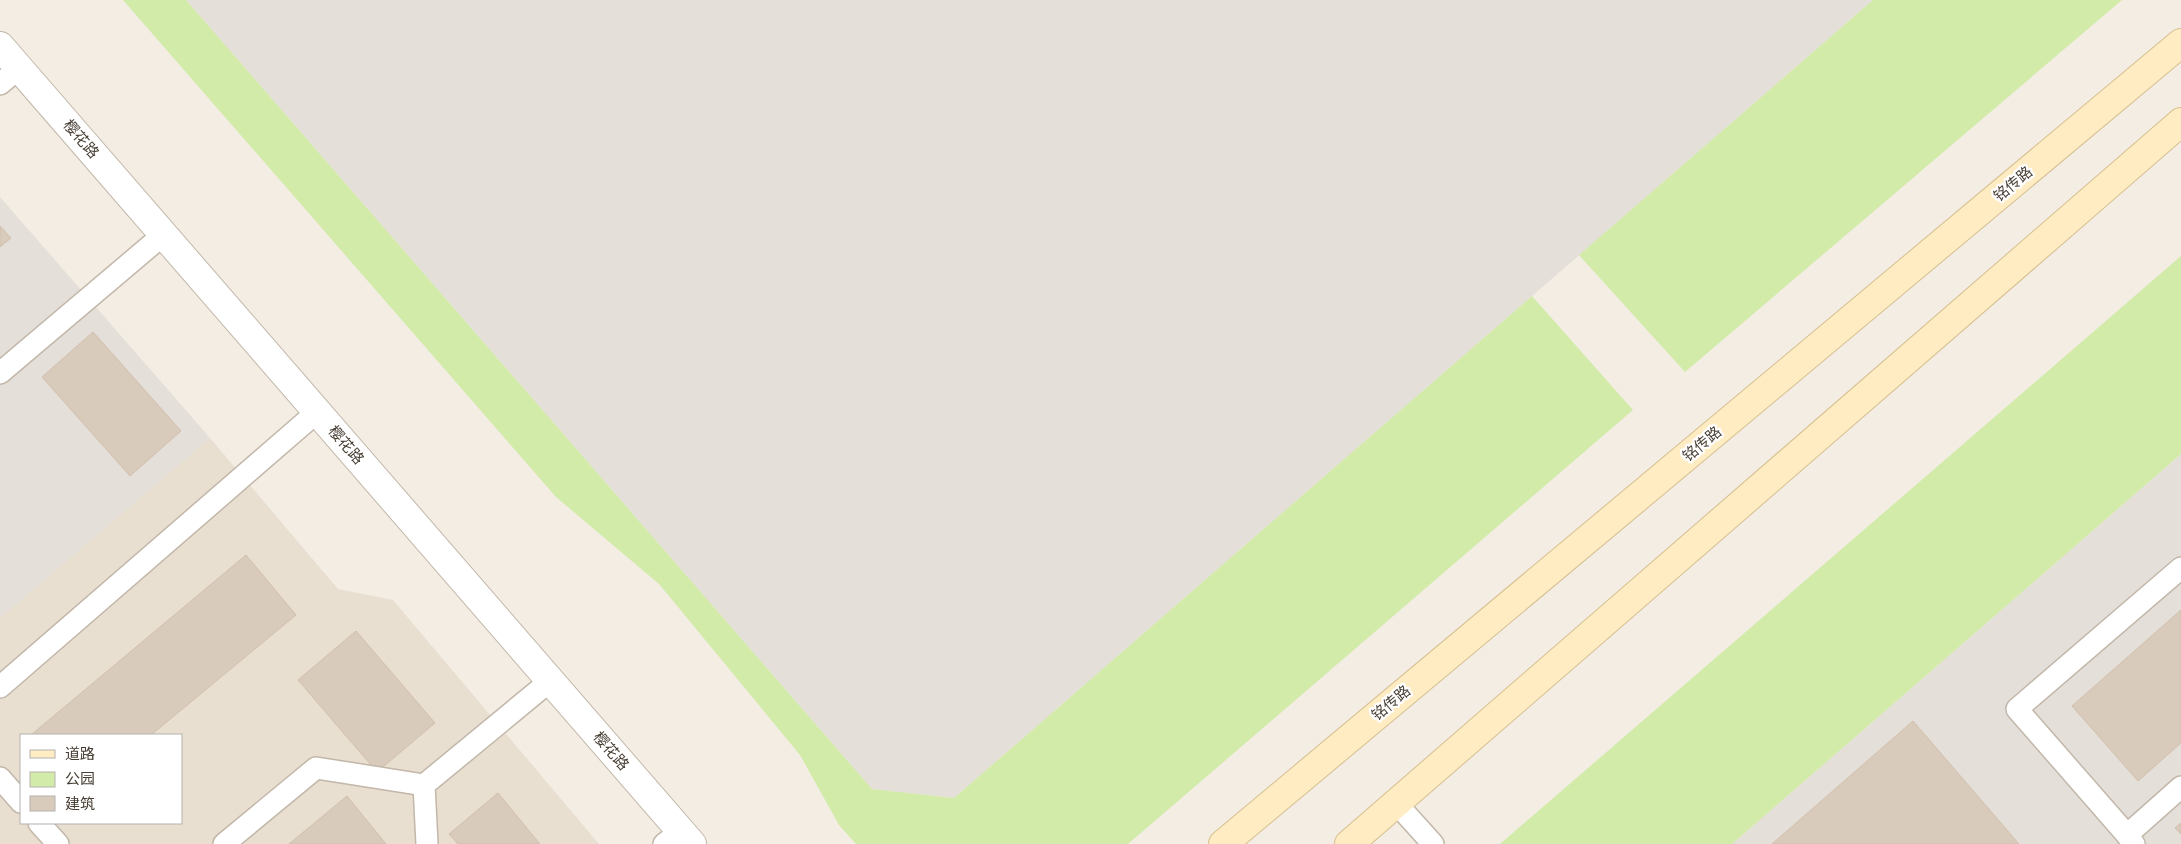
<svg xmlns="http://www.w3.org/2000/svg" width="2181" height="844" font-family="'Varela Round','Noto Sans SC',sans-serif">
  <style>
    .residential { fill: #e8dfd1; fill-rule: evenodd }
    .industrial { fill: #e5dfd9 }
    .green { fill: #d2eba9 }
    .building { fill: #d9cbbb; stroke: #d1bfab }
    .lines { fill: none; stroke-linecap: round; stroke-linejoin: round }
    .service-casing { stroke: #c2b7a9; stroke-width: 24 }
    .tertiary-casing { stroke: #c2b7a9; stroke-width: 30 }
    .secondary-casing { stroke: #d6bf90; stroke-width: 30 }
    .service { stroke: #fff; stroke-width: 21 }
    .tertiary { stroke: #fff; stroke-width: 28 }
    .secondary { stroke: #ffecc2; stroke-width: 28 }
    .labels { text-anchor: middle; stroke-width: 4.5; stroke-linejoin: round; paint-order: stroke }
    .street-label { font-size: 15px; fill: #463d33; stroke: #fff }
  </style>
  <rect width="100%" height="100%" fill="#f3ede4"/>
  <path class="residential" d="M210,438l128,151 55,11 206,244h-599v-226zM21,735h160v88h-160z"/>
  <g class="industrial">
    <path d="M186,0h1687l-919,798 -82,-9z"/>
    <path d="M0,197l210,241 -210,180z"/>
    <path d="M2181,454v390h-449z"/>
  </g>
  <g class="green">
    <path d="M123,0h63l686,789 82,9 578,-502 101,114 -505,434h-272l-17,-19 -39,-70 -141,-171 -103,-87z"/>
    <path d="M1873,0h249l-437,372 -106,-117z"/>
    <path d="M2181,256v198l-449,390h-232z"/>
  </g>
  <g class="building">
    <path d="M0,226l11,12 -11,9z"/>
    <path d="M93,332l88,99 -51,45 -88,-99z"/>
    <path d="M246,555l50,60 -145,120h-120z"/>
    <path d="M2181,610v133l-43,38 -66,-75z"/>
    <path d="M356,631l79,92 -58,49 -79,-92z"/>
    <path d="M1913,721l106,123h-247z"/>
    <path d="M498,793l42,51h-82l-9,-10z"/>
    <path d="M347,796l39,48h-97z"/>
    <path d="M2181,823v11l-6,-6z"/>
  </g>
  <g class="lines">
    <defs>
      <g id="service">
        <path d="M0,84l19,-16"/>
        <path d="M0,373l163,-138"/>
        <path d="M0,687l317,-275"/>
        <path d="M0,778l21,24"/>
        <path d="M1396,803l37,41"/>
        <path d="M39,823l19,21"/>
        <path d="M2127,835l-110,-126 164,-141"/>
        <path d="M224,844l92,-76 108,17"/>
        <path d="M427,844l-3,-59 126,-104"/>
        <path d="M664,844l17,-13"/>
        <path d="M2134,844l-7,-9 54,-48"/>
      </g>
      <path id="tertiary" d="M0,46l692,798"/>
      <g id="secondary">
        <path d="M1223,844l958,-801"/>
        <path d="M1349,844l832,-722"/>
      </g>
    </defs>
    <use href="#service" class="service-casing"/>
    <use href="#tertiary" class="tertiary-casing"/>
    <use href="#secondary" class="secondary-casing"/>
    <use href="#service" class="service"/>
    <use href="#tertiary" class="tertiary"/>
    <use href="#secondary" class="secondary"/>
  </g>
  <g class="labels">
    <g class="street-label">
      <text transform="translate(81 139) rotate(49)" y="5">樱花路</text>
      <text transform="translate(2013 184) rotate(-40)" y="5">铭传路</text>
      <text transform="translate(1702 444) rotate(-40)" y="5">铭传路</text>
      <text transform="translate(346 445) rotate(49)" y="5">樱花路</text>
      <text transform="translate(1391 703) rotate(-40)" y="5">铭传路</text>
      <text transform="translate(611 751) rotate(49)" y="5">樱花路</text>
    </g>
  </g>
  <rect x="20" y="734" width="162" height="90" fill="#ffffff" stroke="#b5b1ad"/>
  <rect x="30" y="750" width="25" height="8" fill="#ffecc2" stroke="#b5b1ad"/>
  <text x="65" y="759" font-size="15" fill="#463d33">道路</text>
  <rect x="30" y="772" width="25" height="15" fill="#d2eba9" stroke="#b5b1ad"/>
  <text x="65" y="784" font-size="15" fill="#463d33">公园</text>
  <rect x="30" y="796" width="25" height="15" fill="#d9cbbb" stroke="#b5b1ad"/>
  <text x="65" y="809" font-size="15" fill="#463d33">建筑</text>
</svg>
